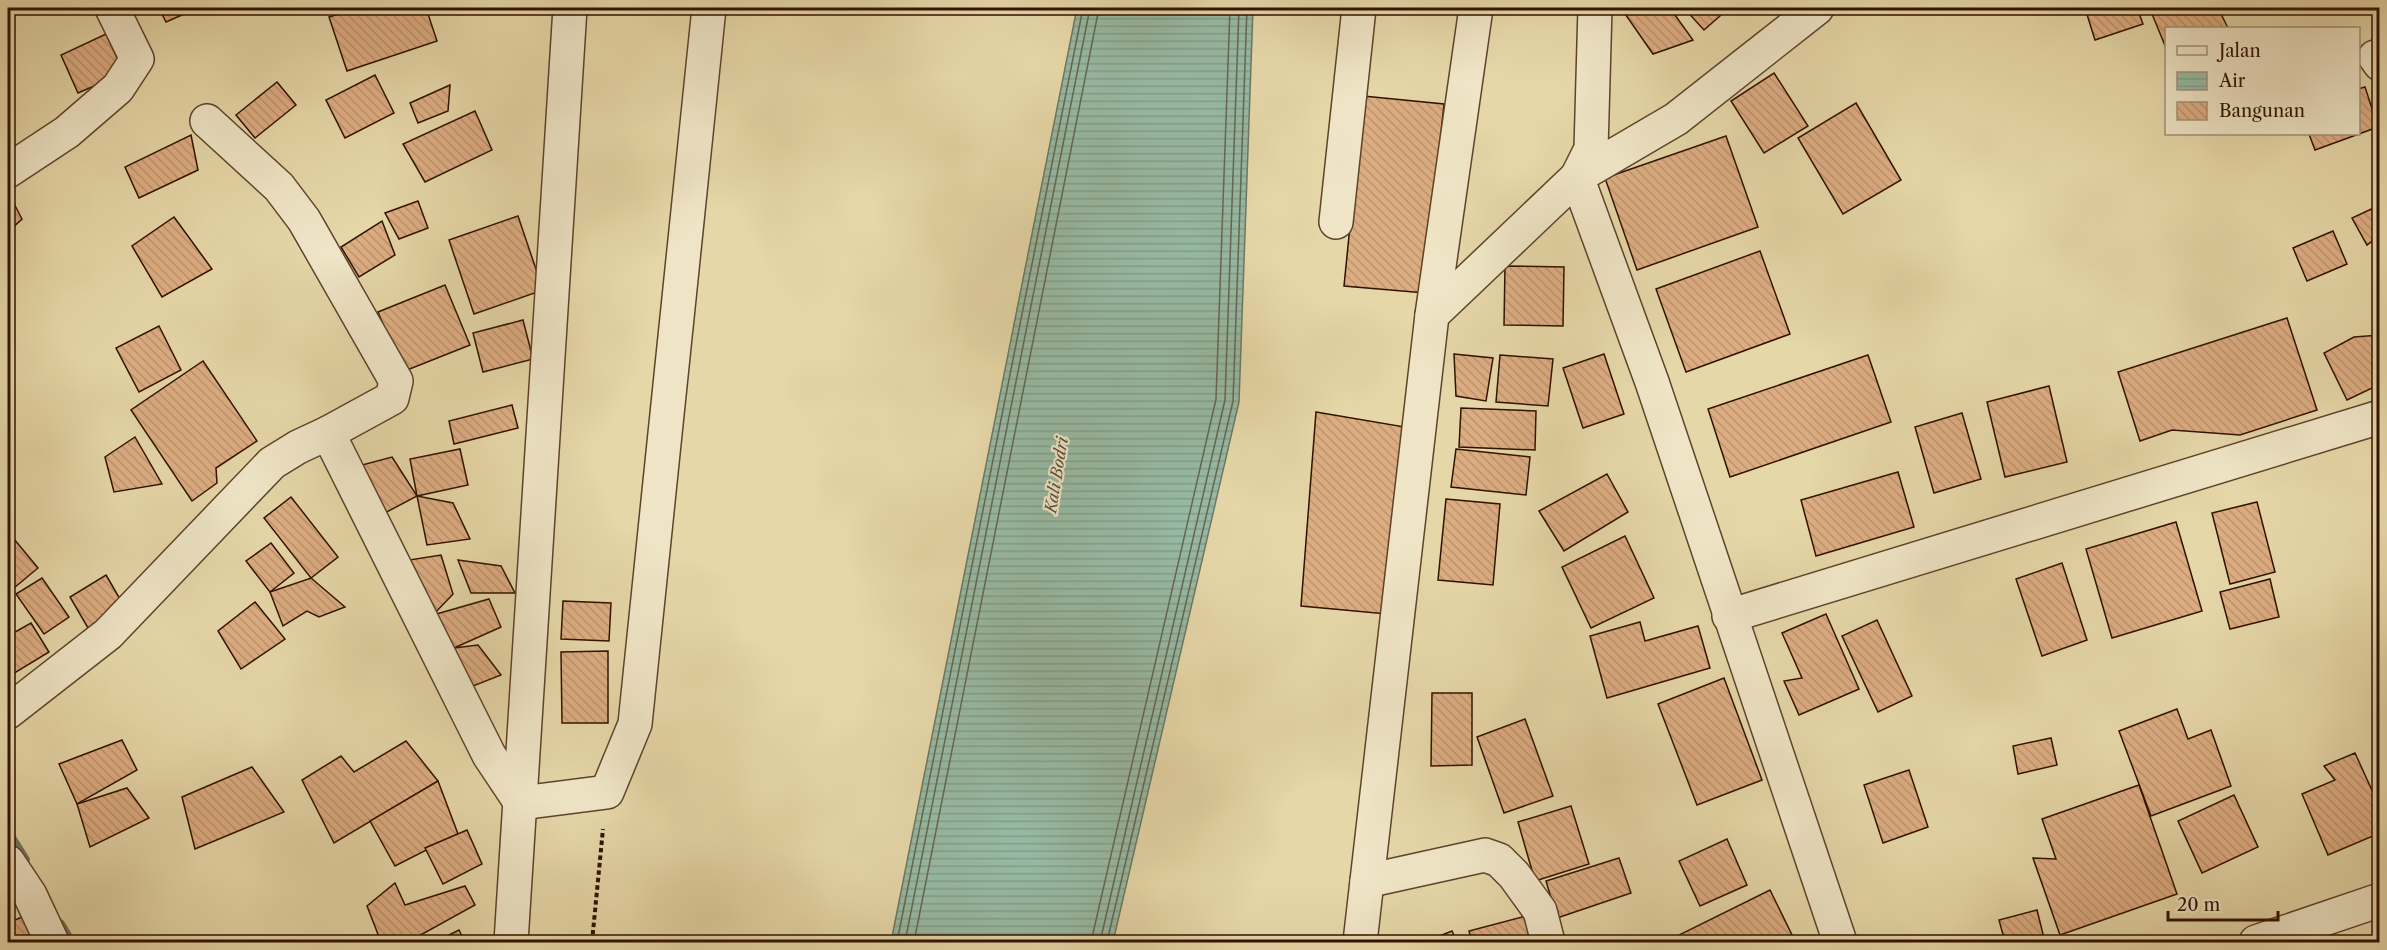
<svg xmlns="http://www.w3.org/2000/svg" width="2387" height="950" font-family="'Libre Caslon Text',serif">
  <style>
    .water { fill: url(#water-rules); stroke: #6e7762; stroke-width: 1.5 }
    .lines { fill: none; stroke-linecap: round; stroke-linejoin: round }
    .shore { stroke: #646652; stroke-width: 1.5 }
    .stream { stroke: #6e7762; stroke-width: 10 }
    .building { fill: url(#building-back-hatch); stroke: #301200; stroke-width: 1.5 }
    .minor-casing { stroke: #5e432a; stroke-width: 36 }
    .path { stroke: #301200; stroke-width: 4; stroke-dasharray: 4.5 3; stroke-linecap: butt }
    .minor { stroke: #efe5c6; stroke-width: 33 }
    .labels { text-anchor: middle; stroke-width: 4.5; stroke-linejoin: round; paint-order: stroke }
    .water-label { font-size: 16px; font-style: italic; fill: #544d39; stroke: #efe5c6 }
  </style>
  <defs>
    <pattern id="water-rules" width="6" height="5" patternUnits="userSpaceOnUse" patternTransform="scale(1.5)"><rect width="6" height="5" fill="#97baa4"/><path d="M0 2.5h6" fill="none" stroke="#829f8b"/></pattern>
    <pattern id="building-back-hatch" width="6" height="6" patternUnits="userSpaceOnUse" patternTransform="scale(1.5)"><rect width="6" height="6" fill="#ddad82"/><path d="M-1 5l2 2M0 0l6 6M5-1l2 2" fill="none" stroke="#be946e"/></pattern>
  </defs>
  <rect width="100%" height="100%" fill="#e6d7a8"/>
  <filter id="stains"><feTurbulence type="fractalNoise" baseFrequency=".00333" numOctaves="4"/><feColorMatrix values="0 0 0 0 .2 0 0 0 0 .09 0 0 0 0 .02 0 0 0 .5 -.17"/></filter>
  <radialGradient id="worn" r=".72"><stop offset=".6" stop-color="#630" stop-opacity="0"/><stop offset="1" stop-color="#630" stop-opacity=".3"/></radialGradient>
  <path class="water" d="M1077,8h176l-14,394 -126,540h-222z"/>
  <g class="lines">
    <g class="shore">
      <path d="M897,942l186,-934"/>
      <path d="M905,942l185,-934"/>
      <path d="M914,942l185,-934"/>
      <path d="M1091,942l125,-543 14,-391"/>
      <path d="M1100,942l125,-542 14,-392"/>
      <path d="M1107,942l126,-541 14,-393"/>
    </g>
    <g class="stream">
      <path d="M8,833l17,27"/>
      <path d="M60,924l11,18"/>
    </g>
  </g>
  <g class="building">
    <path d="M159,8h39l-32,14z"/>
    <path d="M358,8h68l11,33 -90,30 -18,-54z"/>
    <path d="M1621,8h49l23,32 -40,14z"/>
    <path d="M1684,8h45l-25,22z"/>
    <path d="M2085,8h52l6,16 -48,16z"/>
    <path d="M2166,8h52l10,20h-62v20l-14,-34z"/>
    <path d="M106,34l18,39 -46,20 -17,-38z"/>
    <path d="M1774,73l34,53 -44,27 -33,-52z"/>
    <path d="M375,75l19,38 -49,25 -19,-38z"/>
    <path d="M277,82l19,23 -41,33 -19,-23z"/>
    <path d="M450,85l-2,26 -30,12 -8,-20z"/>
    <path d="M2365,87l13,40 -63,23 -6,-16h49v-45z"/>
    <path d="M1363,96l81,8 -19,189 -81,-7z"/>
    <path d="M1856,103l45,77 -58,34 -45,-76z"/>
    <path d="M475,111l17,39 -67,32 -22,-38z"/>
    <path d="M191,135l7,35 -59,28 -14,-31z"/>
    <path d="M1726,136l32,91 -121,43 -32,-92z"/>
    <path d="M8,192l14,27 -14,13z"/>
    <path d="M418,201l10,27 -29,11 -14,-26z"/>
    <path d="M2380,205v30l-13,10 -15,-27z"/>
    <path d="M518,216l25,74 -69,24 -25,-74z"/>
    <path d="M174,217l38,52 -50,28 -30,-51z"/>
    <path d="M382,221l13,34 -36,22 -18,-30z"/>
    <path d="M2333,231l14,33 -40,17 -14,-33z"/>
    <path d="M1760,251l30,83 -104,38 -30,-83z"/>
    <path d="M1505,266l59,1 -1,59 -59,-1z"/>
    <path d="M445,285l25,60 -68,27 -24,-60z"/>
    <path d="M2287,318l30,92 -77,25 -68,-5 -32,11 -22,-69z"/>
    <path d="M523,320l10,39 -50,13 -10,-39z"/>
    <path d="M159,326l22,44 -42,22 -23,-44z"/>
    <path d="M2380,335v55l-6,-3 -27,13 -23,-47 30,-16z"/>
    <path d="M1454,354l39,4 -7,43 -30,-5z"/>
    <path d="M1604,354l20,60 -41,14 -20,-60z"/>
    <path d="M1500,355l53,4 -5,47 -52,-4z"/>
    <path d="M1868,355l23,67 -161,55 -22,-68z"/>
    <path d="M203,361l54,80 -41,27 1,15 -25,18 -61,-91z"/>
    <path d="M2049,386l18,76 -62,15 -18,-75z"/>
    <path d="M512,405l6,23 -64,16 -5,-23z"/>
    <path d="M1461,408l75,3 -1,39 -76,-3z"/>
    <path d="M1316,412l89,15 -18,187 -86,-8z"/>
    <path d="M1962,413l19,66 -47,14 -19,-66z"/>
    <path d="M135,437l27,47 -48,8 -9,-35z"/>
    <path d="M460,449l8,36 -51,11 -7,-37z"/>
    <path d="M1456,449l74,8 -4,38 -75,-8z"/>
    <path d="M392,457l25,39 -36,19 -19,-50z"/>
    <path d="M1898,472l16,55 -98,29 -15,-56z"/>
    <path d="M1607,474l21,38 -64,39 -25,-40z"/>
    <path d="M417,496l36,7 17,36 -43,6z"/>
    <path d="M291,497l47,60 -27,21 -47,-60z"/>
    <path d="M1446,499l54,5 -7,81 -55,-5z"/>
    <path d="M2257,502l18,70 -45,12 -18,-71z"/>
    <path d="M2176,522l26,89 -90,27 -26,-89z"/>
    <path d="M9,533l29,35 -30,25v-59z"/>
    <path d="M1625,536l29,62 -63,30 -29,-61z"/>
    <path d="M271,543l23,30 -24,19 -24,-31z"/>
    <path d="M441,555l12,39 -20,21 -24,-55z"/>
    <path d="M458,560l43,6 14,27h-44z"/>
    <path d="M2062,563l25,77 -45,16 -26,-77z"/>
    <path d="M106,575l18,31 -36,22 -18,-31z"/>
    <path d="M42,578l27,39 -25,17 -28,-40z"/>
    <path d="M311,578l34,29 -26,10 -12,-6 -24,15 -13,-34z"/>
    <path d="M2270,579l9,38 -49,12 -10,-37z"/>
    <path d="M489,599l12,28 -47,21 -21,-33z"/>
    <path d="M563,601l48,2 -2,38 -48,-2z"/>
    <path d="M255,602l30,37 -44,30 -23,-38z"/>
    <path d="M1826,614l33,75 -60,26 -15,-34 18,-3 -20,-45z"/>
    <path d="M1877,620l35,76 -34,16 -36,-76z"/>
    <path d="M1640,622l5,19 53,-15 12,42 -103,30 -17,-62z"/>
    <path d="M31,623l18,29 -41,25v-41z"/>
    <path d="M478,645l23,30 -43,17 -4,-44z"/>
    <path d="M608,651v72h-46l-1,-71z"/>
    <path d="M1724,678l38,102 -65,25 -39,-101z"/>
    <path d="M1432,693h40v72l-41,1z"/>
    <path d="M2177,709l11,30 23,-9 20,56 -80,30 -32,-85z"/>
    <path d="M1525,719l28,77 -49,17 -27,-76z"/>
    <path d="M2051,738l6,27 -39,9 -5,-28z"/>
    <path d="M122,740l15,30 -60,34 -18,-40z"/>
    <path d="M406,741l32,40 -104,62 -32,-63 39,-24 13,16z"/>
    <path d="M2355,753l25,55v25l-52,22 -26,-61 33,-14 -11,-14z"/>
    <path d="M252,767l32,45 -89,37 -13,-52z"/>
    <path d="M1909,770l19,57 -45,16 -19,-58z"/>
    <path d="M438,781l20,53 -63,32 -25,-45z"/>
    <path d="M2139,785l38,109 -117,41 -27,-77 23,1 -14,-40z"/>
    <path d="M127,788l22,30 -59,29 -13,-43z"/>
    <path d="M2234,795l24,52 -56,26 -24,-52z"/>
    <path d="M1571,806l18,58 -54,17 -17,-59z"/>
    <path d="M467,830l15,34 -39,20 -18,-36z"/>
    <path d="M1727,839l20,46 -47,21 -21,-45z"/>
    <path d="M1619,858l12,35 -74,25 -11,-37z"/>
    <path d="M395,883l10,22 60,-19 10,19 -67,37h-27l-14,-36z"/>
    <path d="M1770,890l25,51 -113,1 -3,-7z"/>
    <path d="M2037,910l8,32h-40l-6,-22z"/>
    <path d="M1530,915l7,27h-65l-3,-11z"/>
    <path d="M22,917l13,25h-27v-19z"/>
    <path d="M459,930l6,12h-30z"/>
    <path d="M1452,931l5,11h-24l-1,-3z"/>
  </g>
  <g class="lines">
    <defs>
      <g id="minor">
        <path d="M1595,8l-4,141 -14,28 75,205 188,560"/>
        <path d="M2375,57l5,7"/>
        <path d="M207,121l72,66 25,33 92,161 -4,17 -64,35"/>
        <path d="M8,171l59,-39 51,-44 19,-29 -25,-51"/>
        <path d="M1336,222l23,-214"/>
        <path d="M1432,315l145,-138 99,-58 141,-111"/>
        <path d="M1729,616l651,-199"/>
        <path d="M8,712l100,-78 164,-171 26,-16 30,-14 161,322 32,48 86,-11 28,-68 74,-716"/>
        <path d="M8,862l22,33 22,47"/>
        <path d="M1367,881l118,-26 14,5 15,15 26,36 8,31"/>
        <path d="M511,942l59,-934"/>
        <path d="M1360,942l72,-627 44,-307"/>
        <path d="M2256,942l124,-42"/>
      </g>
    </defs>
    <use href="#minor" class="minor-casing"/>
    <path class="path" d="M592,942l11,-113"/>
    <use href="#minor" class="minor"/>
  </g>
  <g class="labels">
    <g class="water-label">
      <text transform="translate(1056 475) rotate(-81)" y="6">Kali Bodri</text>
    </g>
  </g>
  <rect width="2387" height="950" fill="none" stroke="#e6d7a8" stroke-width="30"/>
  <rect x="9" y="9" width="2369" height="932" fill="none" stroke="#301200" stroke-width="3"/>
  <rect x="15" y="15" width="2357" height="920" fill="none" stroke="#301200" stroke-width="1.5"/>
  <rect x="2165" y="27" width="195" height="108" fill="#efe5c6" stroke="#a39177" stroke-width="1.5"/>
  <rect x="2177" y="46" width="30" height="9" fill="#efe5c6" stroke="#a39177" stroke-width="1.5"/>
  <text x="2219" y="57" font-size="18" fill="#301200">Jalan</text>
  <rect x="2177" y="72" width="30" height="18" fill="url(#water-rules)" stroke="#a39177" stroke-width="1.5"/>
  <text x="2219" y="87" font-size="18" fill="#301200">Air</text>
  <rect x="2177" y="102" width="30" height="18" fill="url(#building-back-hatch)" stroke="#a39177" stroke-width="1.5"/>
  <text x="2219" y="117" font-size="18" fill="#301200">Bangunan</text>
  <path d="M2168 911v9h110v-9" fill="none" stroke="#301200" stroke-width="3"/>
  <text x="2177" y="911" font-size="18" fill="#301200" stroke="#efe5c6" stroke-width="4.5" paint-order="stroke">20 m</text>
  <rect width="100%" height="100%" filter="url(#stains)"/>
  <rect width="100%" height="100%" fill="url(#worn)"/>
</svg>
